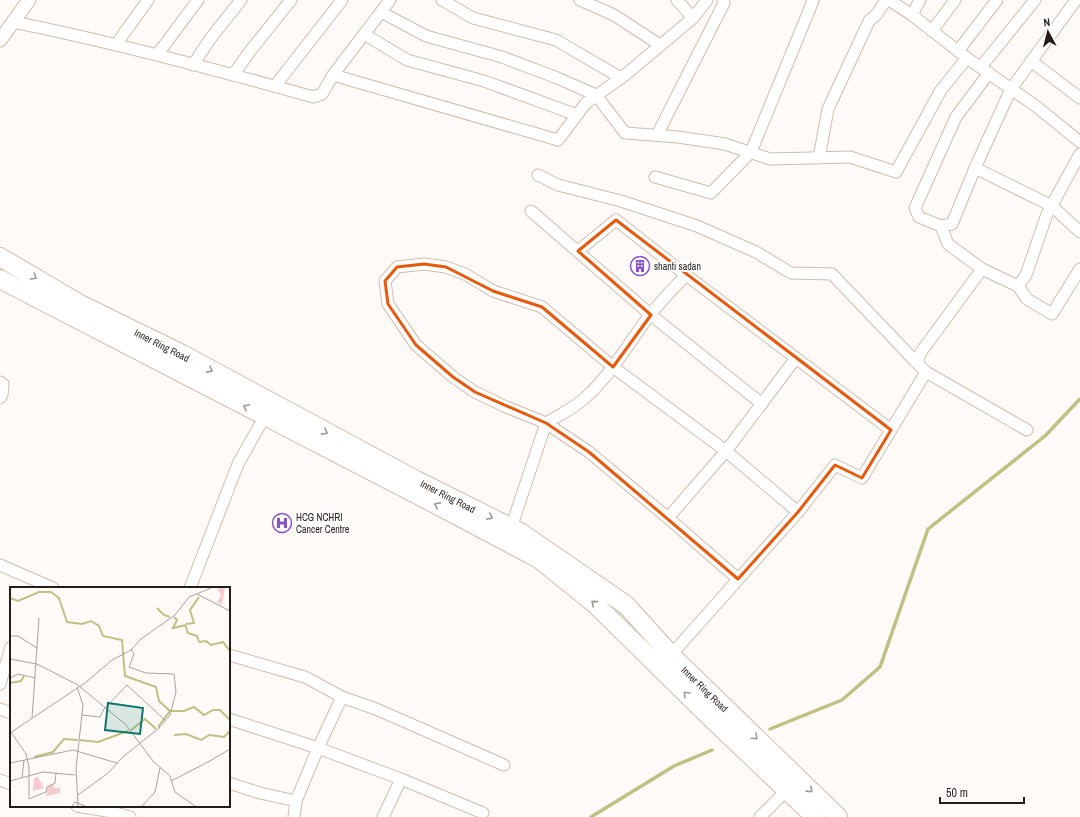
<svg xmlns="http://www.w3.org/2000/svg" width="1080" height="817" font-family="'Archivo Narrow',sans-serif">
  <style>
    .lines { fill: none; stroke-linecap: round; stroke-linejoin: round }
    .stream { stroke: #bec182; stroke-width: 3.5 }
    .minor-casing { stroke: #cfbdad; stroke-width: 13 }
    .tertiary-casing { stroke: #cfbdad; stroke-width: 15 }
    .trunk-casing { stroke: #cfbdad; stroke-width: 20 }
    .minor { stroke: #fff; stroke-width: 11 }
    .tertiary { stroke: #fff; stroke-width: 13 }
    .trunk { stroke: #fff; stroke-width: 18 }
    .oneway { stroke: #9c9997 }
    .marked { fill: none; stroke: #e8590c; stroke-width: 3; stroke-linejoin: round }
    .labels { text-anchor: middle; stroke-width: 4; stroke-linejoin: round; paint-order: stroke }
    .poi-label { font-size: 10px; fill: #241d18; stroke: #fff; text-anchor: start }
    .street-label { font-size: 10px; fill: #241d18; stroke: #fff }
    .inset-river { fill: none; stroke: #bec182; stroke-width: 2 }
    .inset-road { fill: none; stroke: #a7a29e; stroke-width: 1 }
    .view { fill: #0f766e; fill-opacity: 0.15; stroke: #0f766e; stroke-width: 2 }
    .inset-edge { fill: none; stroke: #241d18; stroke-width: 2 }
  </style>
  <rect width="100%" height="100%" fill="#fefaf7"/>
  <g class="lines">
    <g class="stream">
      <path d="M770,729l72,-29 38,-33 48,-138 117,-93 35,-37"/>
      <path d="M591,817l83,-51 38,-16"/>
    </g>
    <defs>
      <g id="minor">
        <path d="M390,0l-57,75 225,65 28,-37 39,-28 68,-57 14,-18"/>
        <path d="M442,0l31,18 83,22 65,38"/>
        <path d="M580,0l34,15 46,30"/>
        <path d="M677,0l16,18"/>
        <path d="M889,0l23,15 55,43 70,49 43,35"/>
        <path d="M381,12l45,24 76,21 53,20 41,18 29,38 53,4 47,7 45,15 80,-2 46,15 45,-82 26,-32"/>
        <path d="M912,15l8,-15"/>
        <path d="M13,22c101,20 201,47 300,75l9,-3 11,-19"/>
        <path d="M932,31l23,-31"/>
        <path d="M364,34l43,26 77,21 93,34"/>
        <path d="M116,45l6,-9 26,-36"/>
        <path d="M958,51l39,-51"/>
        <path d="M157,55l41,-55"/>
        <path d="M1031,61l49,37"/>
        <path d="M193,65l17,-26 31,-39"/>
        <path d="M981,67l54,-67"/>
        <path d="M989,73l-33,44 -41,91 4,9 22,9 11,-2 23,-56 36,-79 65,-89"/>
        <path d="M233,75l18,-25 40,-50"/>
        <path d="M275,86l67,-86"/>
        <path d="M657,135l67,-132 -1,-3"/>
        <path d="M819,158l9,-49 41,-88 8,-7 9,-14"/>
        <path d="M975,168l77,38 28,26"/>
        <path d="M538,175l20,10 63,16 76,25 59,26 35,21 41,1 83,87 11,11 101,58"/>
        <path d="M655,177l56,16 40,-41 62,-151 -1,-1"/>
        <path d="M531,211l120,104 111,89"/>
        <path d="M941,226l7,18 34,25 36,17 9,13 25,15 28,-45"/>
        <path d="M578,251l38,-31 70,55 205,155"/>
        <path d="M686,275c-12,13 -26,27 -37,41 -20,27 -37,57 -62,80 -12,12 -27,19 -41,27l-42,-17 -29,-14 -22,-15 -37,-32 -28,-41 -3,-23 12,-14 27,-3 22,3 19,7 28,17 49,16 71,60 113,84 72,61"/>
        <path d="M1018,286l8,-11 21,-61 33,-60"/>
        <path d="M915,361l3,-1 3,-8 61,-83"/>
        <path d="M0,382l3,2 -1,11 -2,3"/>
        <path d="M668,518l58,-67 70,-93"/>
        <path d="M511,528l35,-105 43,29 79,66 70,61"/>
        <path d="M0,565l53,23"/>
        <path d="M190,588l48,-124 27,-48"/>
        <path d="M229,655l76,22 37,20 34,12 128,56"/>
        <path d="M671,655l127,-143 37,-47 27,13 64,-106"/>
        <path d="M0,684l11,-37"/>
        <path d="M0,709l11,4"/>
        <path d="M229,719l89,29 83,31 82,34"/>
        <path d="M0,780l11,4"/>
        <path d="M229,783l31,10 36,8"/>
        <path d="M77,806l35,6 18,5"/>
        <path d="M294,817l2,-16 22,-53 24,-51"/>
        <path d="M383,817l18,-38"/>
        <path d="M760,817l27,-27"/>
      </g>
      <path id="tertiary" d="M0,40l29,-40"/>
      <g id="trunk">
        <path d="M0,257l80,47 102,50 234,126 104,52 106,73 48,53 164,159"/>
        <path d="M0,279l437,226 102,54 57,46 118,116 101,96"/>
      </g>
    </defs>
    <use href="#minor" class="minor-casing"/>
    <use href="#tertiary" class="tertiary-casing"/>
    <use href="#trunk" class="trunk-casing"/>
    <use href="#minor" class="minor"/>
    <use href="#tertiary" class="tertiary"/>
    <use href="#trunk" class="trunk"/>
  </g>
  <defs><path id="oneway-chevron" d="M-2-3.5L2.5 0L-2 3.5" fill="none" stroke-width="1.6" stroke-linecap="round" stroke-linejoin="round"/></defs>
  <g class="oneway">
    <use href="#oneway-chevron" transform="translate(34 277) rotate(31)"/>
    <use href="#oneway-chevron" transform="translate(210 370) rotate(29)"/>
    <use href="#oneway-chevron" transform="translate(246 407) rotate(-153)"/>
    <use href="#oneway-chevron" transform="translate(325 432) rotate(28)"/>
    <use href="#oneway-chevron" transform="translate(437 505) rotate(-152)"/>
    <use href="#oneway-chevron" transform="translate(490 517) rotate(27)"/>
    <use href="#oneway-chevron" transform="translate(594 603) rotate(-140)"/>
    <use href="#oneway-chevron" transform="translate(686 694) rotate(-135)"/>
    <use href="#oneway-chevron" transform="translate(755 737) rotate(43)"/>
    <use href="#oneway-chevron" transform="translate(810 790) rotate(44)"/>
  </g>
  <path class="marked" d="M616,220l275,210 -29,48 -27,-13 -37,47 -60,67 -149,-127 -43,-29 -71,-31 -22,-15 -37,-32 -28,-41 -3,-23 12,-14 27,-3 22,3 47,24 49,16 71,60 38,-52 -73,-64z"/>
  <defs>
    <symbol id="building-ring" viewBox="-11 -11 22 22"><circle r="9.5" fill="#fff" stroke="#8a52c9" stroke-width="1.5"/><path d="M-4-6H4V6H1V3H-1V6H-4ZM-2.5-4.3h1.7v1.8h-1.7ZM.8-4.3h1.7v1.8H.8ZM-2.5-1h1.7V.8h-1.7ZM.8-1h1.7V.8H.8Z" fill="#8a52c9"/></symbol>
    <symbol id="hospital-ring" viewBox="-11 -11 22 22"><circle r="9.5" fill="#fff" stroke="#8a52c9" stroke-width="1.5"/><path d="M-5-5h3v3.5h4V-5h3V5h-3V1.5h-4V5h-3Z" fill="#8a52c9"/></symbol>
  </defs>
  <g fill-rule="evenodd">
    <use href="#building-ring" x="629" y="255" width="22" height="22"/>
    <use href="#hospital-ring" x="271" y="512" width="22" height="22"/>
  </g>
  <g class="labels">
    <g class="poi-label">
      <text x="654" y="270">shanti sadan</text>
      <text x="296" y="521">HCG NCHRI<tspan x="296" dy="12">Cancer Centre</tspan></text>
    </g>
    <g class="street-label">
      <text transform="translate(162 345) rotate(27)" y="4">Inner Ring Road</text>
      <text transform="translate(448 496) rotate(27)" y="4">Inner Ring Road</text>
      <text transform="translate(705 689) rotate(44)" y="4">Inner Ring Road</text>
    </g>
  </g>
  <g transform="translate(10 587)">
    <rect width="220" height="220" fill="#fefaf7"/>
    <path d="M210,1h5l-3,17 -5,-3 4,-7 -4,-6zM28,190l6,11 -11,3 1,-13zM43,197l2,5 5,-2v6l-14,3 2,-9z" fill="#f6ccce"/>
    <path class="inset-river" d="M0,11l8,3 21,-9h12l8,6 8,24 15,2 9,-3 8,5 4,10 19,4 3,36 31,11 3,14 11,10h14l10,-4 10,8 9,-5h7l10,10M147,21l7,7 6,2M164,30l3,3 -4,8 13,-3M176,37l8,-1 -4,-13 9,-13M175,38l3,8 9,3 2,6 7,-1 5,4 12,-3 7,9M0,96l11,-2 3,-5M148,140l12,-16M121,143l14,-11 11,10M164,148l12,-1 15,6 8,-5 15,2 6,-6M70,153l18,2 30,-11M24,170l19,-5 11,-13 14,1"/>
    <path class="inset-road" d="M187,7l33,17M0,49h8l19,12M0,72l27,5 41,21 48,40 27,36 17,15 5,16 20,14M0,91l8,-4 17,4M67,100l6,18 -7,63 2,38M72,128l18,2 4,-8 23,-24 39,36M22,131l7,-100M1,145l15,22 3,13v32l17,-7 1,-5 8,-4 1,-10M0,146l75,-50 27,-23 19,-10 10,-11 34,-24 14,-18 22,-9M200,174l20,-12M0,176l63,-13 44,13M12,191l2,-18M0,194l33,-9 32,3M161,194l39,-20M68,208l30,-22 16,-17 35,-28 11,-13 6,-23 -2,-18 -28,-1 -17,-6 5,-13 -3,-4M62,219l3,-4 10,4M132,219l13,-14 5,-24"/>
    <path class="view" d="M98,116l35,5 -3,26 -35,-4z"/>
    <rect width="220" height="220" class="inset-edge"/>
  </g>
  <g transform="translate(1048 32) rotate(353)" stroke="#ffffff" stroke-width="3" paint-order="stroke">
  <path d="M0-3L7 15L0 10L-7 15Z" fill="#241d18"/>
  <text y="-6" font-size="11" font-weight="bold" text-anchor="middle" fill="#241d18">N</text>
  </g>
  <path d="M940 797v6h84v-6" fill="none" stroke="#241d18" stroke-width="2"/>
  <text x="946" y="797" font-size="12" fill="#241d18" stroke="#ffffff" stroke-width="3" paint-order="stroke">50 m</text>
</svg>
